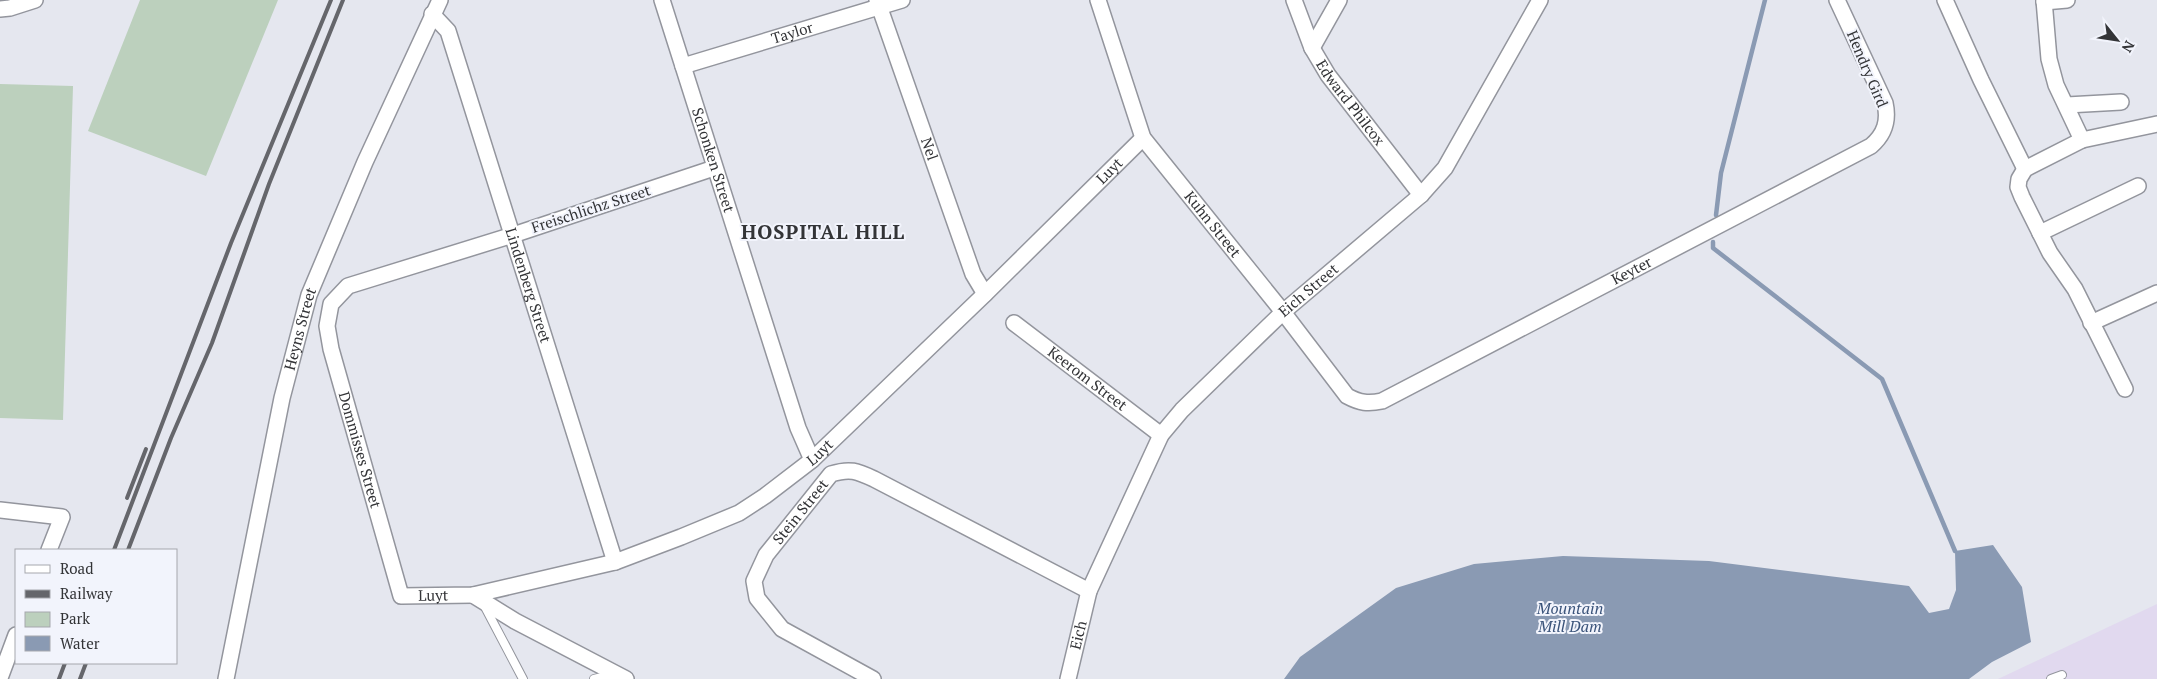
<svg xmlns="http://www.w3.org/2000/svg" width="2157" height="679" font-family="'PT Serif',serif">
  <style>
    .commercial { fill: #e1d9ef }
    .green { fill: #bcd0bd }
    .water { fill: #8a9ab3 }
    .lines { fill: none; stroke-linecap: round; stroke-linejoin: round }
    .stream { stroke: #8a9ab3; stroke-width: 4.5 }
    .lane-casing { stroke: #93959d; stroke-width: 10 }
    .street-casing { stroke: #93959d; stroke-width: 18 }
    .lane { stroke: #fff; stroke-width: 8 }
    .street { stroke: #fff; stroke-width: 15 }
    .rail { stroke: #65666b; stroke-width: 4 }
    .labels { text-anchor: middle; stroke-width: 4; stroke-linejoin: round; paint-order: stroke }
    .street-label { font-size: 15px; fill: #333437; stroke: #f2f4fc }
    .water-label { font-size: 16px; font-style: italic; fill: #3a537a; stroke: #f2f4fc }
    .district-label { font-size: 20px; font-weight: bold; letter-spacing: 1px; fill: #333437; stroke: #f2f4fc }
  </style>
  <rect width="100%" height="100%" fill="#e5e7ef"/>
  <path class="commercial" d="M2157,604v75h-159z"/>
  <g class="green">
    <path d="M140,0h138l-72,176 -118,-45z"/>
    <path d="M0,84l73,2 -10,334 -63,-2z"/>
  </g>
  <path class="water" d="M1993,545l29,42 9,55 -39,20 -23,17h-685l16,-22 96,-69 78,-24 89,-8 146,5 200,25 20,27 20,-4 7,-19 -1,-39z"/>
  <g class="lines">
    <g class="stream">
      <path d="M1716,215l5,-42 44,-173"/>
      <path d="M1713,242v6l169,131 73,172"/>
    </g>
    <defs>
      <g id="lane">
        <path d="M485,607l38,72"/>
        <path d="M594,679l8,-2 11,2"/>
        <path d="M2051,679l11,-4"/>
      </g>
      <g id="street">
        <path id="s1" d="M662,0l136,428 14,32"/>
        <path id="s2" d="M877,0l96,274 12,20"/>
        <path id="s3" d="M1098,0l45,138 140,174 64,84c13,7 21,8 35,5l489,-255c14,-12 18,-25 14,-43l-48,-103"/>
        <path id="s4" d="M1294,0l18,48 16,27 93,120"/>
        <path d="M1945,0l36,80 44,89"/>
        <path d="M2044,0l5,59 7,26 26,55"/>
        <path d="M2044,2l23,-2"/>
        <path d="M0,9l10,-1 25,-8"/>
        <path id="s5" d="M432,14l16,17 167,531"/>
        <path d="M1312,48l27,-48"/>
        <path id="s6" d="M683,66l219,-66"/>
        <path d="M2067,105l54,-3"/>
        <path id="s7" d="M714,168l-201,67 -165,51 -17,18 -4,22 4,23 70,247 72,-1 142,-33 66,-25 58,-24 26,-17 47,-36 173,-166 158,-156"/>
        <path d="M2040,233l98,-47"/>
        <path id="s8" d="M1014,323l147,112"/>
        <path d="M2091,323l66,-30"/>
        <path d="M2125,389l-50,-100 -25,-36 -28,-56 -4,-10 1,-8 6,-10 57,-29 75,-16"/>
        <path d="M0,510l62,7 -13,33"/>
        <path d="M473,595l42,26 111,58"/>
        <path d="M0,678l16,-43"/>
        <path id="s9" d="M226,679l56,-281 27,-103 56,-133 75,-162"/>
        <path id="s10" d="M873,679l-91,-50 -25,-31 -3,-17 12,-26 65,-81c19,-6 26,-3 43,5l215,112"/>
        <path id="s11" d="M1068,679l21,-88 72,-156 21,-25 101,-98 138,-117 24,-27 95,-168"/>
      </g>
    </defs>
    <use href="#lane" class="lane-casing"/>
    <use href="#street" class="street-casing"/>
    <use href="#lane" class="lane"/>
    <use href="#street" class="street"/>
    <g class="rail">
      <path d="M127,498l19,-49"/>
      <path d="M114,550l117,-307 100,-243"/>
      <path d="M128,550l43,-112 41,-95 57,-159 74,-184"/>
      <path d="M59,679l6,-16"/>
      <path d="M80,679l6,-16"/>
    </g>
  </g>
  <g class="labels">
    <g class="street-label">
      <text dy="5" stroke="none"><textPath href="#s6" startOffset="114">Taylor</textPath></text>
      <text transform="translate(1867 69) rotate(67)" y="5">Hendry Gird</text>
      <text dy="5" stroke="none"><textPath href="#s4" startOffset="118">Edward Philcox</textPath></text>
      <text dy="5" stroke="none"><textPath href="#s2" startOffset="158">Nel</textPath></text>
      <text dy="5" stroke="none"><textPath href="#s1" startOffset="168">Schonken Street</textPath></text>
      <text dy="5" stroke="none"><textPath href="#s7" startOffset="1568">Luyt</textPath></text>
      <text transform="translate(591 209) rotate(-18)" y="5">Freischlichz Street</text>
      <text dy="5" stroke="none"><textPath href="#s3" startOffset="256">Kuhn Street</textPath></text>
      <text dy="5" stroke="none"><textPath href="#s3" startOffset="792">Keyter</textPath></text>
      <text dy="5" stroke="none"><textPath href="#s5" startOffset="290">Lindenberg Street</textPath></text>
      <text dy="5" stroke="none"><textPath href="#s11" startOffset="469">Eich Street</textPath></text>
      <text dy="5" stroke="none"><textPath href="#s9" startOffset="358">Heyns Street</textPath></text>
      <text dy="5" stroke="none"><textPath href="#s8" startOffset="92">Keerom Street</textPath></text>
      <text dy="5" stroke="none"><textPath href="#s7" startOffset="560">Dommisses Street</textPath></text>
      <text dy="5" stroke="none"><textPath href="#s7" startOffset="1164">Luyt</textPath></text>
      <text dy="5" stroke="none"><textPath href="#s10" startOffset="245">Stein Street</textPath></text>
      <text dy="5" stroke="none"><textPath href="#s7" startOffset="744">Luyt</textPath></text>
      <text dy="5" stroke="none"><textPath href="#s11" startOffset="45">Eich</textPath></text>
    </g>
    <g class="water-label">
      <text x="1570" y="614">Mountain<tspan x="1570" dy="18">Mill Dam</tspan></text>
    </g>
    <g class="district-label">
      <text x="823" y="239">HOSPITAL HILL</text>
    </g>
  </g>
  <rect x="15" y="549" width="162" height="115" fill="#f2f4fc" stroke="#a6a7ad"/>
  <rect x="25" y="565" width="25" height="8" fill="#ffffff" stroke="#a6a7ad"/>
  <text x="60" y="574" font-size="15" fill="#333437">Road</text>
  <rect x="25" y="590" width="25" height="8" fill="#65666b" stroke="#a6a7ad"/>
  <text x="60" y="599" font-size="15" fill="#333437">Railway</text>
  <rect x="25" y="612" width="25" height="15" fill="#bcd0bd" stroke="#a6a7ad"/>
  <text x="60" y="624" font-size="15" fill="#333437">Park</text>
  <rect x="25" y="636" width="25" height="15" fill="#8a9ab3" stroke="#a6a7ad"/>
  <text x="60" y="649" font-size="15" fill="#333437">Water</text>
  <g transform="translate(2117 40) rotate(120)" stroke="#f2f4fc" stroke-width="4" paint-order="stroke">
  <path d="M0-4L9 19L0 12L-9 19Z" fill="#333437"/>
  <text y="-8" font-size="14" font-weight="bold" text-anchor="middle" fill="#333437">N</text>
  </g>
</svg>
